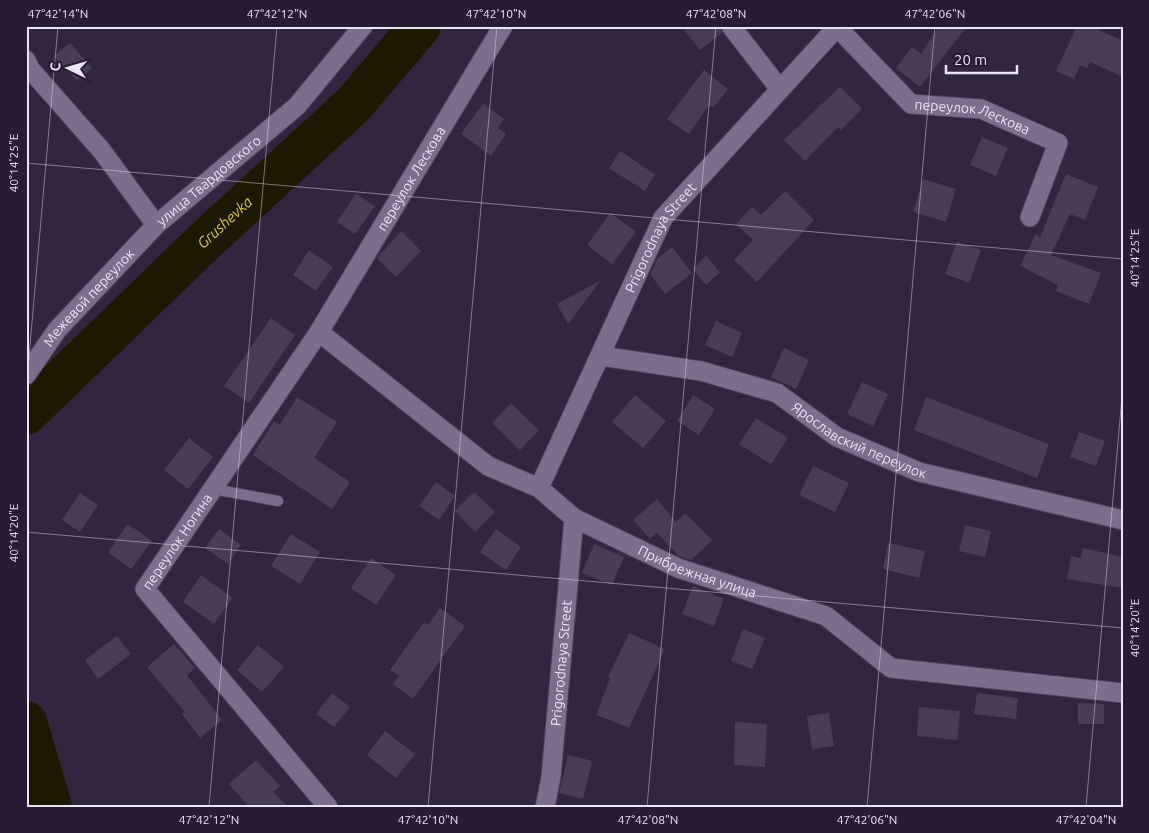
<svg xmlns="http://www.w3.org/2000/svg" width="1149" height="833" font-family="Ubuntu,sans-serif">
  <style>
    .lines { fill: none; stroke-linecap: round; stroke-linejoin: round }
    .river { stroke: #1c1900; stroke-width: 42 }
    .building { fill: #493c57 }
    .service-casing { stroke: #4b4157; stroke-width: 12 }
    .minor-casing { stroke: #4b4157; stroke-width: 21 }
    .service { stroke: #7b6d8b; stroke-width: 10 }
    .minor { stroke: #7b6d8b; stroke-width: 19 }
    .ticks { fill: none; stroke: #ebe4f5; stroke-width: 1; stroke-opacity: 0.45 }
    .labels { text-anchor: middle; stroke-width: 4; stroke-linejoin: round; paint-order: stroke }
    .street-label { font-size: 14px; fill: #ebe4f5; stroke: #281b34 }
    .water-label { font-size: 15px; font-style: italic; fill: #d8c850; stroke: #281b34 }
    .neatline { fill: none; stroke: #ebe4f5; stroke-width: 2 }
    .ticks-label { font-size: 12px; text-anchor: middle; fill: #ebe4f5 }
  </style>
  <rect width="100%" height="100%" fill="#31253f"/>
  <g class="lines">
    <g class="river">
      <path id="s1" d="M26,414l179,-173 149,-137 66,-78"/>
      <path d="M26,722l25,85"/>
    </g>
  </g>
  <g class="building">
    <path d="M681,26h39l2,7 -22,17z"/>
    <path d="M939,26h28l-47,61 -24,-19 16,-21 9,7z"/>
    <path d="M1077,26h13l33,15v36l-33,-15 -3,6 -7,-3 -6,14 -18,-8z"/>
    <path d="M70,43l22,25 -15,13 -23,-25z"/>
    <path d="M704,70l24,19 -15,19 -4,-3 -20,29 -22,-15z"/>
    <path d="M840,87l22,22 -21,21 -3,-3 -33,34 -21,-21z"/>
    <path d="M483,104l21,15 -6,9 8,6 -15,22 -30,-22z"/>
    <path d="M982,137l26,11 -12,28 -26,-11z"/>
    <path d="M620,151l35,23 -10,17 -36,-23z"/>
    <path d="M1066,174l32,13 -13,33 -15,-6 -19,41 50,18 -12,31 -33,-13 2,-6 -38,-19 16,-32 4,3z"/>
    <path d="M923,179l33,10 -10,33 -33,-10z"/>
    <path d="M785,191l29,29 -57,62 -23,-22 19,-20 -17,-16 16,-17 9,8z"/>
    <path d="M356,194l19,12 -20,28 -18,-12z"/>
    <path d="M610,213l26,19 -24,32 -25,-19z"/>
    <path d="M401,231l20,20 -25,26 -19,-19z"/>
    <path d="M957,242l24,8 -12,33 -24,-9z"/>
    <path d="M672,247l20,26 -27,21 -15,-20 7,-15z"/>
    <path d="M309,250l24,17 -17,24 -23,-16z"/>
    <path d="M706,256l14,16 -14,13 -13,-16z"/>
    <path d="M601,280l-33,44 -11,-20z"/>
    <path d="M271,318l24,17 -46,68 -25,-17z"/>
    <path d="M716,321l26,12 -10,24 -27,-12z"/>
    <path d="M784,348l25,12 -13,29 -25,-12z"/>
    <path d="M862,382l26,12 -15,32 -26,-12z"/>
    <path d="M635,395l31,26 -23,27 -31,-26z"/>
    <path d="M693,395l22,14 -16,26 -22,-14z"/>
    <path d="M297,397l40,25 -23,36 36,24 -18,27 -79,-54 21,-34 6,4z"/>
    <path d="M926,397l123,47 -12,34 -123,-48z"/>
    <path d="M511,403l28,27 -19,20 -28,-27z"/>
    <path d="M756,418l32,20 -17,26 -32,-20z"/>
    <path d="M1079,432l26,9 -9,25 -26,-9z"/>
    <path d="M189,438l24,19 -25,32 -24,-19z"/>
    <path d="M813,466l36,17 -14,29 -36,-17z"/>
    <path d="M436,482l19,14 -16,24 -20,-14z"/>
    <path d="M474,492l21,20 -20,20 -20,-21z"/>
    <path d="M80,493l18,12 -18,27 -18,-12z"/>
    <path d="M657,499l19,23 9,-9 27,27 -21,20 -12,-4 -22,-23 -7,6 -17,-19z"/>
    <path d="M128,524l24,17 -21,28 -23,-17z"/>
    <path d="M965,525l26,6 -6,26 -26,-6z"/>
    <path d="M219,529l22,16 -13,19 -23,-16z"/>
    <path d="M496,529l25,18 -15,23 -26,-18z"/>
    <path d="M291,534l29,18 -20,32 -29,-18z"/>
    <path d="M888,543l37,8 -6,27 -36,-9z"/>
    <path d="M594,544l30,13 -12,28 -30,-12z"/>
    <path d="M1083,548l40,9v31l-56,-9 4,-23 10,2z"/>
    <path d="M371,558l25,17 -20,30 -25,-17z"/>
    <path d="M201,575l32,23 -19,26 -31,-22z"/>
    <path d="M693,586l31,13 -10,27 -32,-12z"/>
    <path d="M440,608l25,18 -52,73 -20,-15 6,-8 -9,-6 34,-48 4,3z"/>
    <path d="M743,629l22,9 -13,31 -21,-8z"/>
    <path d="M629,633l36,16 -36,79 -33,-13 14,-37 -2,-1z"/>
    <path d="M117,636l14,18 -33,25 -13,-19z"/>
    <path d="M174,644l21,24 -8,7 35,45 -22,18 -18,-24 3,-2 -38,-45z"/>
    <path d="M258,645l26,22 -22,25 -25,-22z"/>
    <path d="M332,693l18,14 -16,20 -18,-13z"/>
    <path d="M977,693l41,5 -2,21 -42,-5z"/>
    <path d="M1078,703l26,1v20h-26z"/>
    <path d="M919,707l41,4 -3,29 -40,-4z"/>
    <path d="M829,713l5,33 -22,3 -5,-33z"/>
    <path d="M735,722l32,2 -2,43 -31,-2z"/>
    <path d="M385,731l30,23 -19,24 -29,-23z"/>
    <path d="M568,755l24,6 -9,38 -24,-6z"/>
    <path d="M256,760l24,26 -7,6 15,15h-39l-20,-23z"/>
  </g>
  <g class="lines">
    <defs>
      <path id="service" d="M213,489l65,12"/>
      <g id="minor">
        <path d="M731,26l48,62"/>
        <path id="s2" d="M837,27l74,77 70,5 77,34 -28,74"/>
        <path d="M26,60l4,9 72,82 54,74"/>
        <path id="s3" d="M319,332l169,134 51,22 35,30 104,50 148,48 65,52 232,25"/>
        <path id="s4" d="M601,356l100,15 76,22 60,44 82,35 204,48"/>
        <path id="s5" d="M26,375l31,-45 99,-105 141,-119 66,-80"/>
        <path id="s6" d="M539,488l124,-270 175,-192"/>
        <path id="s7" d="M328,807l-183,-218 174,-257 184,-306"/>
        <path id="s8" d="M545,807l6,-30 23,-259"/>
      </g>
    </defs>
    <use href="#service" class="service-casing"/>
    <use href="#minor" class="minor-casing"/>
    <use href="#service" class="service"/>
    <use href="#minor" class="minor"/>
  </g>
  <path class="ticks" d="M26,163l1097,96M26,391l32,-365M26,532l1097,96M209,807l68,-781M428,807l69,-781M647,807l69,-781M867,807l68,-781M1086,807l37,-422"/>
  <g class="labels">
    <g class="street-label">
      <text dy="5" stroke="none"><textPath href="#s2" startOffset="170">переулок Лескова</textPath></text>
      <text dy="5" stroke="none"><textPath href="#s5" startOffset="268">улица Твардовского</textPath></text>
      <text dy="5" stroke="none"><textPath href="#s7" startOffset="774">переулок Лескова</textPath></text>
      <text dy="5" stroke="none"><textPath href="#s6" startOffset="279">Prigorodnaya Street</textPath></text>
      <text dy="5" stroke="none"><textPath href="#s5" startOffset="100">Межевой переулок</textPath></text>
      <text dy="5" stroke="none"><textPath href="#s4" startOffset="276">Ярославский переулок</textPath></text>
      <text dy="5" stroke="none"><textPath href="#s7" startOffset="342">переулок Ногина</textPath></text>
      <text dy="5" stroke="none"><textPath href="#s3" startOffset="452">Прибрежная улица</textPath></text>
      <text dy="5" stroke="none"><textPath href="#s8" startOffset="145">Prigorodnaya Street</textPath></text>
    </g>
    <g class="water-label">
      <text dy="5" stroke="none"><textPath href="#s1" startOffset="276">Grushevka</textPath></text>
    </g>
  </g>
  <rect width="1149" height="833" fill="none" stroke="#281b34" stroke-width="55"/>
  <g transform="translate(68 68) rotate(275)" stroke="#281b34" stroke-width="4" paint-order="stroke">
  <path d="M0-4L9 19L0 12L-9 19Z" fill="#ebe4f5"/>
  <text y="-8" font-size="14" font-weight="bold" text-anchor="middle" fill="#ebe4f5">С</text>
  </g>
  <path d="M946 65v8h71v-8" fill="none" stroke="#ebe4f5" stroke-width="2.5"/>
  <text x="954" y="65" font-size="15" fill="#ebe4f5" stroke="#281b34" stroke-width="4" paint-order="stroke">20 m</text>
  <rect x="28" y="28" width="1094" height="778" class="neatline"/>
  <g class="ticks-label">
    <text x="58" y="18">47°42'14"N</text>
    <text x="277" y="18">47°42'12"N</text>
    <text x="496" y="18">47°42'10"N</text>
    <text x="716" y="18">47°42'08"N</text>
    <text x="935" y="18">47°42'06"N</text>
    <text transform="translate(14 163) rotate(-90)" y="4">40°14'25"E</text>
    <text transform="translate(1135 258) rotate(-90)" y="4">40°14'25"E</text>
    <text transform="translate(14 533) rotate(-90)" y="4">40°14'20"E</text>
    <text transform="translate(1135 628) rotate(-90)" y="4">40°14'20"E</text>
    <text x="209" y="824">47°42'12"N</text>
    <text x="428" y="824">47°42'10"N</text>
    <text x="648" y="824">47°42'08"N</text>
    <text x="867" y="824">47°42'06"N</text>
    <text x="1086" y="824">47°42'04"N</text>
  </g>
</svg>
